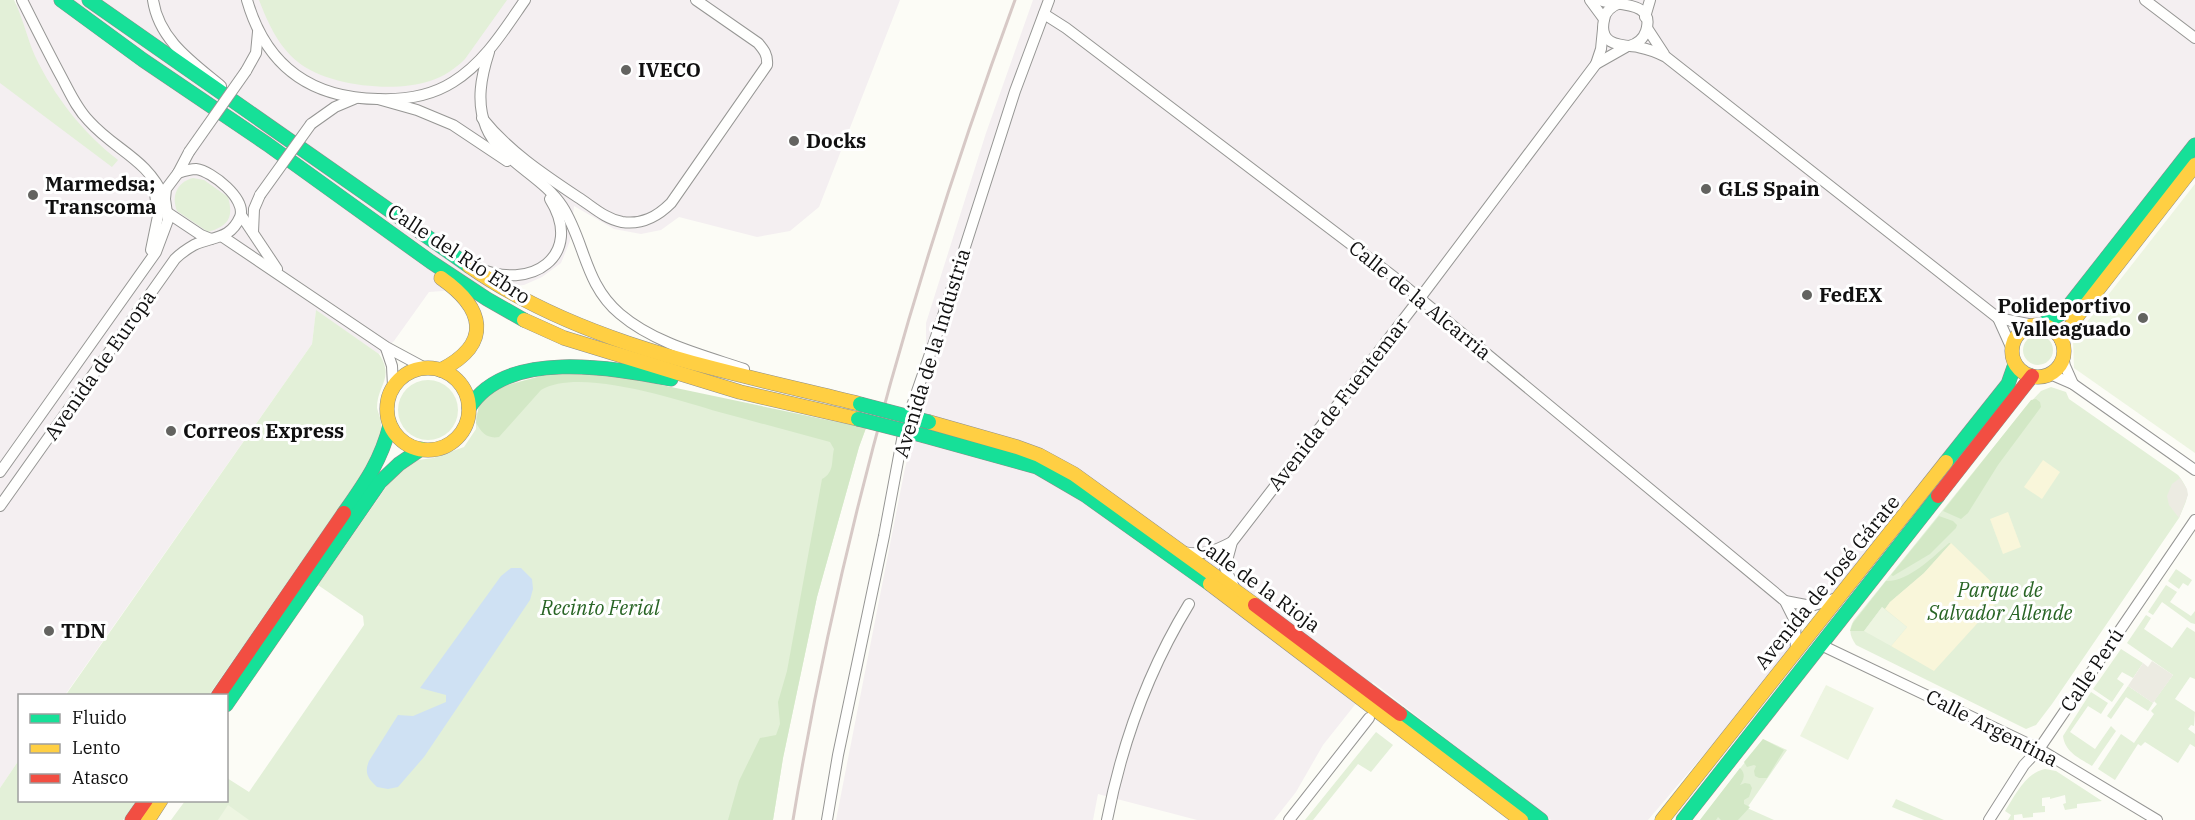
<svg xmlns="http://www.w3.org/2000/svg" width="2195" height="820" font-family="'IBM Plex Serif',serif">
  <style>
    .industrial { fill: #f4eff1 }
    .green { fill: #e3f0d8 }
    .forest { fill: #d3e8c6 }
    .sand { fill: #f9f6da }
    .pitch { fill: #edf5e1 }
    .plaza { fill: #ecebe2 }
    .water { fill: #cfe1f3 }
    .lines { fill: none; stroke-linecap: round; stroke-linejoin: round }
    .street-casing { stroke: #969694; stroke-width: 12 }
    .fast-casing { stroke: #8d8d8a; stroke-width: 15 }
    .slow-casing { stroke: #8d8d8a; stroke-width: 15 }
    .jam-casing { stroke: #8d8d8a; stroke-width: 15 }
    .street { stroke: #fffffe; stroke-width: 10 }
    .fast { stroke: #16e098; stroke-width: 14 }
    .slow { stroke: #ffcf43; stroke-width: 14 }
    .jam { stroke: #f24e42; stroke-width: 14 }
    .rail { stroke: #d7c9c6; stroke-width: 3 }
    .street-bridge-casing { stroke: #969694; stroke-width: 12; stroke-linecap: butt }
    .fast-bridge-casing { stroke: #8d8d8a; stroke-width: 15; stroke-linecap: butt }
    .street-bridge { stroke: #fffffe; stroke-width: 10 }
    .fast-bridge { stroke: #16e098; stroke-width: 14 }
    .poi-dot { fill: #636360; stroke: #fff; stroke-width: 2 }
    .labels { text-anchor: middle; stroke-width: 6; stroke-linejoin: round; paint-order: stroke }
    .poi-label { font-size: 20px; font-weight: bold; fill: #101010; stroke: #fff; text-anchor: start }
    .street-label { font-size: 20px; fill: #101010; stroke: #fff }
    .park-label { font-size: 20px; font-style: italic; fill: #286424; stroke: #fff }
  </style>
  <rect width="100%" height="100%" fill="#fcfcf6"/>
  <g class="industrial">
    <path d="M25,0h875l-81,207 -29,24 -33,6 -78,-20 -18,13 -20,4 -27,-5 -40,-23 -4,35 -9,22 -19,14 -18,8 -95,7 -35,49 -15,13 -63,-43 -4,33 -247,351 -45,1 -1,64 -19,28v-775z"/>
    <path d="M1033,0h1162v137l-126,159 -17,16 -18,6h-22l-11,12 7,26 -5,22 -170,216 -17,7h-13l-14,-4 5,33 -2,13 -5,14 -139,163h-97l-178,-138 -50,63 -27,47 -22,28h-77l-99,-26 -5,26h-257l69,-352 21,-75v-70l60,-190z"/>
  </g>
  <g class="green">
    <path d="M0,0h14c9,18 13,38 21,56 19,40 48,77 83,104l-6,7 -112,-84z"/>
    <path d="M259,0h248l-42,59c-10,10 -22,18 -35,22 -36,12 -103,5 -132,-19 -20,-16 -30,-39 -39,-62z"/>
    <path d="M193,178l11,2 24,17c6,21 0,29 -20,35l-31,-21c-6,-15 0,-29 16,-33z"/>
    <path d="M316,310l63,44c16,24 -2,31 -2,54 1,5 4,10 4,15 2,12 -5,26 -9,37l-163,235 -144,1 247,-352z"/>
    <circle cx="2038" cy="350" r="15"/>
    <path d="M556,372l310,56 -7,19 -42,150 -34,161 -10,62h-602l14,-19 41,-1 1,-22 22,14 115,-167 -1,-9 -45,-31 80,-115 13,-9 22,-3 31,-11 12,-18v-14l13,-22 18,-8z"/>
    <circle cx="428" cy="410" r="30"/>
    <path d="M2051,387l15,5 3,7 109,76c15,19 9,23 1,43l-127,186 -16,21 -10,4 -170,-84c-6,-9 -8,-15 -2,-25l171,-212 16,-17z"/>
    <path d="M2176,569l16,11 -4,6 -5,-3 -4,6 -11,-8z"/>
    <path d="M2166,585l11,7 -7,10 21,14 4,-5v13l-4,-1 -29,-21 -9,13 -5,-3z"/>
    <path d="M2146,615l5,3 -7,11 28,19 15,-21 8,5v47l-5,-2 -15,22 20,13 -1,14 -3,-1 -3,4 7,5v13l-5,-3 -12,19 -33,-21 -4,4 -3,-2 -23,36 -17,-11 23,-35 13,9 20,-29 -3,-3 6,-7 -3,-3 19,-26 -46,-32z"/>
    <path d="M2121,649l22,14 -10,15 -11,-6 -5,7 7,5 -12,18 -19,-13z"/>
    <path d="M2128,686l25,17 -5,8 -22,-14 -15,22 -4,-3z"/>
    <path d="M2091,692l17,11 -7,11 -13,-8 -18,26 25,17 16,-23 5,5 -24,35c-13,-8 -27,-14 -29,-30z"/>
    <path d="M1376,732l17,13 -22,27 -13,-8 -45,56h-8z"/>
    <path d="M1763,739l24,11 -40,58 27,12h-74z"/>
    <path d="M19,760l1,40 116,1 -13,19h-123v-32z"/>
    <path d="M2045,769l11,2 46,30 -25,3v4l-12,2 -2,-6 3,-1 -1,-8 -15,4v-2l-8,1v8h3v6l-12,1v4l-10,1 -1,-4 -8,1v5h-6l3,-5 -6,-4c10,-15 20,-38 40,-42z"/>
    <path d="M1896,799l48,21h-20l-32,-13z"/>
  </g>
  <g class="forest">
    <path d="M595,371l271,57 -7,19 -42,150 -34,161 -10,62h-45l11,-39 21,-43 16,-3 4,-11 -2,-22 9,-31 35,-192c13,-7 9,-18 12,-30l-4,-7c-37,-10 -74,-20 -111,-30 -42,-12 -139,-45 -178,-22l-42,47c-12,2 -17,-4 -23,-14l3,-19 10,-11 19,-8 48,-13z"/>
    <path d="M2036,399l4,3 1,5 -43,58 -30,48 -7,6 -18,-8 88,-111z"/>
    <path d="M1939,516l14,5 4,4 -1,3 -26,26 -37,22 -2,-1z"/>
    <path d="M1949,543h2l-27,30 -34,29 -5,7 -3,-2 -18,24h-14l3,-8 33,-42c22,1 47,-24 63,-38z"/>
    <path d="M1763,739l21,11 -17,28h-8l-4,-2 -1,-5 2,-5 -2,-1 -7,2 -3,-5z"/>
    <path d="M1740,768c6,6 4,11 0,17l5,-2 5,1 2,4 -3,9 -5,3v4l6,3 -12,13h-17l-3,-3 -2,3h-16z"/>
  </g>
  <g class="sand">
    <path d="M2043,460l17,12 -18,27 -18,-12z"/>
    <path d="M2008,512l13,35 -18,7 -13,-35z"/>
    <path d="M1951,543l53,51 -70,77 -43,-25 16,-19 -22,-18 5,-7 34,-29z"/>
  </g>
  <g class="pitch">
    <path d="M2195,184v269l-121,-85 -1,-28z"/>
    <path d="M1882,607l25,20 -16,19 -27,-15z"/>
    <path d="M1826,685l48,23 -26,52 -48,-24z"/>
    <path d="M228,805l21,15h-31z"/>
  </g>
  <g class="plaza">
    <path d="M2180,478l7,11 1,6 -9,23 -10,-13 -2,-9 5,-12z"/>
    <path d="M2152,661l21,14 -20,28 -25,-17 15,-23 5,4z"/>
  </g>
  <path class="water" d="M511,568h10l11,11 1,10 -3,11 -106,157 -26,30 -10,2 -11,-2c-9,-8 -13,-14 -8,-26l29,-46 15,1 33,-14v-7l-26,-7 81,-112z"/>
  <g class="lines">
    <defs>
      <g id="street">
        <path d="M22,0c13,26 26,52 40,78 8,15 15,31 27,43 27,30 58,37 76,78"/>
        <path d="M153,0c6,40 39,62 68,86"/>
        <path d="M247,0c19,66 63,98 131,99 25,1 53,-3 75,-17 32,-20 51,-52 72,-82"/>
        <path d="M1590,0l14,19"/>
        <path d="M1599,0c16,6 57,0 47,31 -3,9 -9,13 -17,15"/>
        <path d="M2145,0l50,38"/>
        <path d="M1620,3c-8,3 -15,8 -16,17 -6,26 18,25 34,27 10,2 19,5 28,10l332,261 35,7"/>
        <path d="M1044,14l22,14 328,249 391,324 10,20 1,30"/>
        <path d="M1645,17l5,-17"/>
        <path d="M1647,28l17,26"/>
        <path d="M489,52c-8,25 -13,50 -3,75 13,33 57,49 76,79 23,35 22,78 58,108 34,29 82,41 124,55"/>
        <path d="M1596,64l5,-15 2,-20"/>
        <path d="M246,71l10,-18 2,-21"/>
        <path d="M378,99l39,11 36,15 54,36"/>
        <path d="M482,118c27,34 64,58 100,82 12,8 24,19 40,22 20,3 35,-5 49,-19l96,-138c1,-10 -3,-15 -9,-22l-62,-43"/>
        <path d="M311,124l24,-17 19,-8"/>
        <path d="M168,213l33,22 10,4"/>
        <path d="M241,215l36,54"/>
        <path d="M253,232l1,-23 6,-14"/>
        <path d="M223,237l163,110 39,21"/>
        <path d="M151,250l7,-34 -4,-30"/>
        <path d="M476,267c55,26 109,-12 74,-68"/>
        <path d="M1998,318l14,31"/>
        <path d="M386,348l6,18 1,20"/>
        <path d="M2063,357l2,9 8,18"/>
        <path d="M2050,374l23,10 122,86"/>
        <path d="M0,472l156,-220 12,-32 -3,-21 1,-10 12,-16 11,-21"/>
        <path d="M0,506l175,-247c6,-6 12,-10 19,-14 19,-9 36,-5 46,-28 7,-18 -28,-46 -44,-48 -6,0 -12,2 -18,4"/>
        <path d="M1184,552c18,4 31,-1 48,-10"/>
        <path d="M1234,587l-9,-19 7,-26 188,-244 176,-234 30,-17"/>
        <path d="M1785,601l26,5 29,-9"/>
        <path d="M1821,645l218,104 118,71"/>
        <path d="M827,820l11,-65 46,-219 20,-107 35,-101 76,-237 34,-91"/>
        <path d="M1107,820c15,-77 41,-149 82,-216"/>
        <path d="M1289,820l80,-102"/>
        <path d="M1989,820l35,-55 15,-16 156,-229"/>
      </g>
      <g id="fast">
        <path d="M61,0l82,60 124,84 164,118 56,37 37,21"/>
        <path d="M89,0l380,266"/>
        <path d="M2041,325l23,-13 131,-167"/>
        <path d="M469,408c37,-60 144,-40 202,-29"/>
        <path d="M925,436l112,31 48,28 125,89"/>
        <path d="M1946,462l62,-78 7,-20"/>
        <path d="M344,513c21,-30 37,-52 46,-88"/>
        <path d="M226,705l154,-223 19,-18 22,-15"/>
        <path d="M1400,714l141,106"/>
        <path d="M1683,820l255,-324"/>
      </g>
      <g id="slow">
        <path d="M469,266c114,80 258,105 391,138"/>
        <path d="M441,278c43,30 52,65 0,92"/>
        <path d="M524,320l40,18 176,54 118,27"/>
        <circle cx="2038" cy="351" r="26"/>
        <path d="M2062,341l13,-22 120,-154"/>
        <circle cx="428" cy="409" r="41"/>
        <path d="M929,422l88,25 22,8 35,19 181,131"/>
        <path d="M1210,584l311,236"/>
        <path d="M148,820l13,-20"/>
        <path d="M1662,820l284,-358"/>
      </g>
      <g id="jam">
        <path d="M1938,496l94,-120"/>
        <path d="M1255,605l145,109"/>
        <path d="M218,696l126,-183"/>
        <path d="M132,820l14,-20"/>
      </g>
    </defs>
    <use href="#street" class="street-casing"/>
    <use href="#fast" class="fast-casing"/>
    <use href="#slow" class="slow-casing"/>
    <use href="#jam" class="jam-casing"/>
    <use href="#street" class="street"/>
    <use href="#fast" class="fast"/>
    <use href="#slow" class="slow"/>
    <use href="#jam" class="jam"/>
    <path class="rail" d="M793,820c46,-280 124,-554 222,-820"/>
    <defs>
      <g id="street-bridge">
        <path d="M189,152l57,-81"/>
        <path d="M260,195l51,-71"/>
      </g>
      <g id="fast-bridge">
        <path d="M860,404l69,18"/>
        <path d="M858,419l67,17"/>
      </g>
    </defs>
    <use href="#street-bridge" class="street-bridge-casing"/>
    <use href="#fast-bridge" class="fast-bridge-casing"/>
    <use href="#street-bridge" class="street-bridge"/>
    <use href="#fast-bridge" class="fast-bridge"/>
  </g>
  <g class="poi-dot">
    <circle cx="626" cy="70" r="6"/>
    <circle cx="794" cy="141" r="6"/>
    <circle cx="1706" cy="189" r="6"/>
    <circle cx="33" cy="195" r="6"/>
    <circle cx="1807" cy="295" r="6"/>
    <circle cx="2143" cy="318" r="6"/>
    <circle cx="171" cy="431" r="6"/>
    <circle cx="49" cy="631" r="6"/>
  </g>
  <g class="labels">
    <g class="poi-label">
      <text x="638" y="77">IVECO</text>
      <text x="806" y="148">Docks</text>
      <text x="45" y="191">Marmedsa;<tspan x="45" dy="23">Transcoma</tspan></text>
      <text x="1718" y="196">GLS Spain</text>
      <text x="1819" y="302">FedEX</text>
      <text x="2131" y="313" text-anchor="end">Polideportivo<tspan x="2131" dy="23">Valleaguado</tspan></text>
      <text x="183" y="438">Correos Express</text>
      <text x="61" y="638">TDN</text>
    </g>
    <g class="street-label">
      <text transform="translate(459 254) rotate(33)" y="7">Calle del Río Ebro</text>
      <text transform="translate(1420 300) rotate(39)" y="7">Calle de la Alcarria</text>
      <text transform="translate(932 353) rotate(-73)" y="7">Avenida de la Industria</text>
      <text transform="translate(100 365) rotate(-55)" y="7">Avenida de Europa</text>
      <text transform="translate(1338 404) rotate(-52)" y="7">Avenida de Fuentemar</text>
      <text transform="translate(1827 582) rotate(-51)" y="7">Avenida de José Gárate</text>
      <text transform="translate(1258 584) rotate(36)" y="7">Calle de la Rioja</text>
      <text transform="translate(2092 670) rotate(-56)" y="7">Calle Perú</text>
      <text transform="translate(1992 728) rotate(27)" y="7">Calle Argentina</text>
    </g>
    <g class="park-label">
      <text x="2000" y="597">Parque de<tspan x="2000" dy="23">Salvador Allende</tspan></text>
      <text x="600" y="615">Recinto Ferial</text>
    </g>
  </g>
  <rect x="18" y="694" width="210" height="108" fill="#ffffff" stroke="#9f9f9f" stroke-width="1.5"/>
  <rect x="30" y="714" width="30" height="9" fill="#16e098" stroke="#9f9f9f" stroke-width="1.5"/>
  <text x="72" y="724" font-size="18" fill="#101010">Fluido</text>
  <rect x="30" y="744" width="30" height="9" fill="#ffcf43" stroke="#9f9f9f" stroke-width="1.5"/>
  <text x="72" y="754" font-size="18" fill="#101010">Lento</text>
  <rect x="30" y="774" width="30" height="9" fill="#f24e42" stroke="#9f9f9f" stroke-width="1.5"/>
  <text x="72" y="784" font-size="18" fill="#101010">Atasco</text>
</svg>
